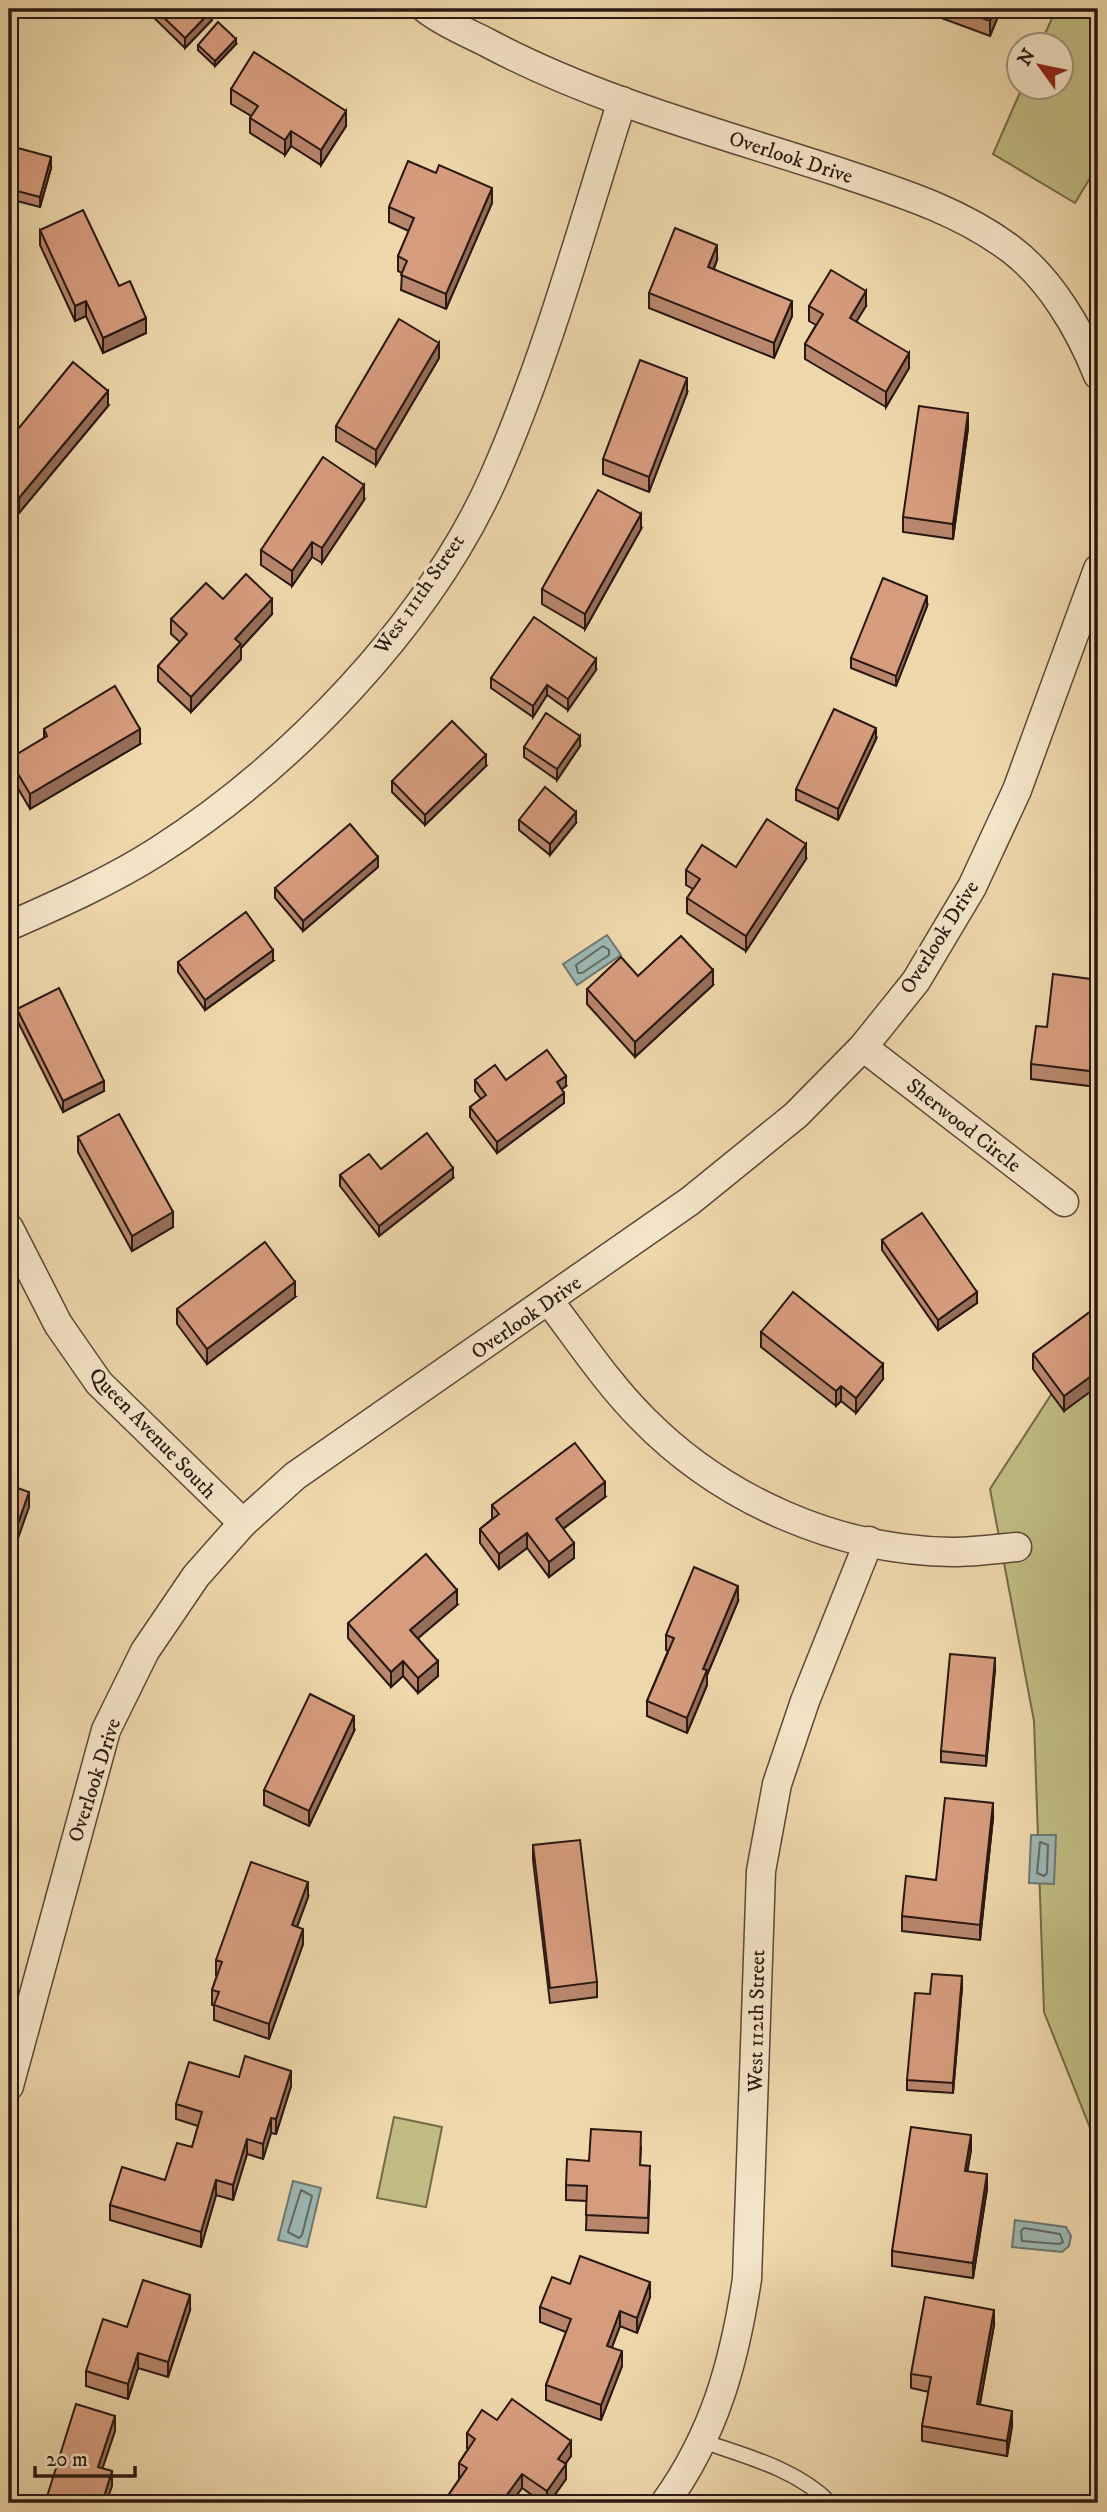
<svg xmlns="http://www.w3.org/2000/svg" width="1107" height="2512" font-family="'IM FELL DW Pica',serif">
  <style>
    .green { fill: #c0bc83; stroke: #746a4a; stroke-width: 2 }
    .water { fill: #9cb7b2; stroke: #6e7772; stroke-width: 2 }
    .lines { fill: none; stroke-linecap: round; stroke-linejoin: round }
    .shore { stroke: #626862; stroke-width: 2 }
    .service-casing { stroke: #5a4838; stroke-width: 17 }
    .minor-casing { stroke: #5a4838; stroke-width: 31 }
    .service { stroke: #f4e5c8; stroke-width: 14 }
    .minor { stroke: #f4e5c8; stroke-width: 28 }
    .wall { fill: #b8866c; stroke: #291812; stroke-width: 2 }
    .shaded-wall { fill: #966d58; stroke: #291812; stroke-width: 2 }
    .building { fill: #d69c7e; stroke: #291812; stroke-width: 2 }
    .labels { text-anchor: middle; stroke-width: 6; stroke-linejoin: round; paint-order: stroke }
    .street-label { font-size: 21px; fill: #291812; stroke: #f4e5c8 }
  </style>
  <rect width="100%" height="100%" fill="#eed7ab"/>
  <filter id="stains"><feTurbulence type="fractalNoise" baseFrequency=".00286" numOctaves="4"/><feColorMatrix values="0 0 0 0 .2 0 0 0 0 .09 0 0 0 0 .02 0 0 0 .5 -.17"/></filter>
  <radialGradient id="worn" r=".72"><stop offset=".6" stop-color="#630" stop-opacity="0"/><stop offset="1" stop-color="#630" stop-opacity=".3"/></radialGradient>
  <g class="green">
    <path d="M1056,9h42v156l-23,38 -82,-49 29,-66h40v-42l-22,-1z"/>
    <path d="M1098,1322v826l-54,-136 -10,-291 -44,-232z"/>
    <path d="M394,2117l48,10 -16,80 -49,-9z"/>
  </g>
  <g class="water">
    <path d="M607,935l14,20 -44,30 -14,-21z"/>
    <path d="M1031,1835h25l-2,49 -25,-1z"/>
    <path d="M293,2181l28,7 -14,59 -29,-7z"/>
    <path d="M1015,2220l51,7 5,9 -2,10 -7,6 -50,-5z"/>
  </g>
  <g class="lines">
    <g class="shore">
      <path d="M603,946l6,4v5l-27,18h-4l-2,-8z"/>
      <path d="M1040,1842l8,3 -1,28 -3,3 -7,-3z"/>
      <path d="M301,2190l11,6 -10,39 -3,3 -11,-6z"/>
      <path d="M1024,2228l36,6 3,8 -4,2 -37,-3 -1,-10z"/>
    </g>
    <defs>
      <path id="service" d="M702,2441c43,15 95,28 128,62"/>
      <g id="minor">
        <path d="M426,9c18,14 40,23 60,33 110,59 234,91 353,130 60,20 122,39 173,78 39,30 68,80 86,125"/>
        <path d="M9,926c50,-22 102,-45 149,-75 133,-85 270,-227 335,-372 54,-122 89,-252 129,-378"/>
        <path d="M863,1047l201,155"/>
        <path d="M9,1228l49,96 41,59 144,140"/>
        <path d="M549,1301c30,39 58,82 93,117 80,82 196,133 311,134 21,0 43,-3 64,-5"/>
        <path d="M9,2086l97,-356 39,-79 51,-75 47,-53 52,-47 395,-275 106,-86 67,-68 53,-66 56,-94 45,-97 81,-221"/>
        <path d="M665,2503c50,-70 69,-140 82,-224l14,-408 16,-87 28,-83 64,-160"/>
      </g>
    </defs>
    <use href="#service" class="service-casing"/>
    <use href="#minor" class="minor-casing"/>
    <use href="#service" class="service"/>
    <use href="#minor" class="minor"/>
  </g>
  <g class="wall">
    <path d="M145,9h66l1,11 -27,28z"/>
    <path d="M917,9h84l-11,27z"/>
    <path d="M236,44l-21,22 -17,-16v-5z"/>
    <path d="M231,89l115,37 -25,39 -30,-19 -6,9 -35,-22v-15l1,-2 -20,-12z"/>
    <path d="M9,149l2,11 40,8 -11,39 -31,-8z"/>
    <path d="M436,173l56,30 -46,106 -45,-19 1,-17 -4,-2v-15l11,-25 -20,-9v-15z"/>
    <path d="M40,230l79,56 27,47 -43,20 -17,-37 -11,5 -35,-76z"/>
    <path d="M717,260l-3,9 78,47 -18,42 -125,-50v-15z"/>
    <path d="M809,306h57l-10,15 53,47 -23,39 -81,-48v-15l11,-19 -7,-4z"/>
    <path d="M439,358l-63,107 -40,-24v-15z"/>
    <path d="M687,393l-38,99 -46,-18v-15z"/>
    <path d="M108,406l-89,107 -10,-9v-64z"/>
    <path d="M968,428l-15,111 -50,-7v-15z"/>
    <path d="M364,500l-42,63 -10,-6 -20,29 -31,-21v-15z"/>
    <path d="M641,529l-56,100 -43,-25v-15z"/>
    <path d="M223,599l49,15 -31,34v11l-50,53 -33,-31v-15l22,-24 -9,-8v-15z"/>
    <path d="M927,606l-31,80 -45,-18v-10z"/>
    <path d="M596,670l-28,40 -21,-15 -14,22 -42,-29v-10z"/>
    <path d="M44,729l96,15 -110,65 -21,-36v-14l35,-21z"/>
    <path d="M876,739l-38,81 -42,-20v-11z"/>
    <path d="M580,746l-23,34 -33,-23v-10z"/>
    <path d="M486,766l-61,59 -33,-33v-11z"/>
    <path d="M519,820l57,3 -26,32 -31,-25z"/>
    <path d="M806,859l-60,92 -59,-38v-15l6,-9 -7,-4v-15l50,-3z"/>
    <path d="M378,867l-75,64 -28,-33v-10z"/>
    <path d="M273,961l-68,49 -27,-38v-10z"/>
    <path d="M638,976l75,9 -78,72 -48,-53v-15z"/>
    <path d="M1098,980v107l-67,-8v-15z"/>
    <path d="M17,1009l87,82 -41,21 -46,-92z"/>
    <path d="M475,1080h31l60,6 -4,3 2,14 -67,50 -27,-36v-10l11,-8 -6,-8z"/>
    <path d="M78,1137l95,90 -41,24 -54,-99z"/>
    <path d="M381,1169l72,9 -74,58 -39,-50v-11z"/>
    <path d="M882,1240l95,63 -39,27 -56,-80z"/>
    <path d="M295,1297l-88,67 -30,-40v-15z"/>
    <path d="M1098,1306l-34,105 -31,-42v-15z"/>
    <path d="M761,1332l122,47 -27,34 -15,-12 -5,5 -75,-59z"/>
    <path d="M605,1497l-42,32 11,29 -25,19 -22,-29 -28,21 -19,-26v-14l12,-10v-14z"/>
    <path d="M738,1601l-31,74v10l-20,48 -40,-17v-15l21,-50 -2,-1v-15z"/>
    <path d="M457,1605l-39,33 20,38 -20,17 -15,-17 -12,11 -43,-49v-15z"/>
    <path d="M995,1669l-9,97 -45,-4v-11z"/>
    <path d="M354,1731l-45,95 -45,-21v-15z"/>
    <path d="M993,1818l-13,122 -78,-9v-15z"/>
    <path d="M533,1845l64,137v15l-47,6 -17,-143z"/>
    <path d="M308,1897l-11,30 6,17 -34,95 -55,-19v-15h-2v-15l5,-15h-1v-15z"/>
    <path d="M962,1987l-9,106 -46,-3v-10l23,-86z"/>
    <path d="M239,2077l52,9 -15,48 -5,-1 -8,26 -16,-5 -14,46 -17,-5 -15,52 -91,-27v-15l55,-25 27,-33 6,-21 -22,-7v-15z"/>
    <path d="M641,2147l-1,19 10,15 -2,52 -62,-3 1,-29 -21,-1v-15l23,-24z"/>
    <path d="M971,2150l-4,21 20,18 -14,89 -81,-12v-15z"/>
    <path d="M570,2284l80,13 -13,36 -17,-7 -8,21 10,19 -21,54 -55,-20v-15l20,-53 -26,-10v-15z"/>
    <path d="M190,2310l-22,67 -30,-9 -10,31 -42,-13v-15l41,-44z"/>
    <path d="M994,2325l-14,79 32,22 -5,30 -85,-15v-15l7,-34 -18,-4v-14z"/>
    <path d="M497,2420l74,36 -6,8 1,15 -17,24h-6l-21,-15 -11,15h-68l17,-25h-1v-15l9,-14 -1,-1v-15z"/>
  </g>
  <g class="shaded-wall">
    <path d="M995,9h6l-11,27v-15z"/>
    <path d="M212,10v10l-27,28v-10z"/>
    <path d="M236,39v5l-21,22v-5z"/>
    <path d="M346,111v15l-25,39v-15z"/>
    <path d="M291,131v15l-6,9v-15z"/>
    <path d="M51,157v11l-11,39v-10z"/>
    <path d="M492,188v15l-46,106v-15z"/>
    <path d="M717,245v15l-9,22v-15z"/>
    <path d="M866,291v15l-16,26v-14z"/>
    <path d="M86,301v15l-11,5v-15z"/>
    <path d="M792,301v15l-18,42v-15z"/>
    <path d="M146,318v15l-43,20v-15z"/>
    <path d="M439,343v15l-63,107v-15z"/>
    <path d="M909,353v15l-23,39v-15z"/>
    <path d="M687,378v15l-38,99v-15z"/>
    <path d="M108,391v15l-89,107v-15z"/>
    <path d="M968,413v15l-15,111v-15z"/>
    <path d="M364,485v15l-42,63v-15z"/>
    <path d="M641,514v15l-56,100v-15z"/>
    <path d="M312,542v15l-20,29v-15z"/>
    <path d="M927,596v10l-31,80v-10z"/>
    <path d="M272,599v15l-31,34v11l-50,53v-15l44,-58z"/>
    <path d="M596,659v11l-28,40v-11z"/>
    <path d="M547,685v10l-14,22v-11z"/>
    <path d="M876,728v11l-38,81v-11z"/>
    <path d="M140,729v15l-110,65v-15z"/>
    <path d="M580,736v10l-23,34v-11z"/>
    <path d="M486,755v11l-61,59v-10z"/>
    <path d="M576,812v11l-26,32v-11z"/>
    <path d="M806,844v15l-60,92v-15z"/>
    <path d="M378,857v10l-75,64v-10z"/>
    <path d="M273,950v11l-68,49v-10z"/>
    <path d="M713,970v15l-78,72v-15z"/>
    <path d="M566,1076v10l-9,7v-11z"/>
    <path d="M104,1081v10l-41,21v-11z"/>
    <path d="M564,1093v10l-67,50v-11z"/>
    <path d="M453,1168v10l-74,58v-10z"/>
    <path d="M173,1212v15l-41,24v-15z"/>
    <path d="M295,1282v15l-88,67v-15z"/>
    <path d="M977,1292v11l-39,27v-10z"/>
    <path d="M883,1364v15l-27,34v-15z"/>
    <path d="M1098,1371v15l-34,25v-15z"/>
    <path d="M841,1386v15l-5,5v-15z"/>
    <path d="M605,1482v15l-49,37v-15z"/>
    <path d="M29,1492v15l-20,57v-15z"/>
    <path d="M527,1533v15l-28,21v-15z"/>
    <path d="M574,1543v15l-25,19v-15z"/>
    <path d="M738,1586v15l-31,74v10l-20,48v-15l16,-49z"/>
    <path d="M457,1590v15l-47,40v-15z"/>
    <path d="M995,1658v11l-9,97v-10z"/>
    <path d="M403,1661v15l-12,11v-15z"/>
    <path d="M438,1661v15l-20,17v-15z"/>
    <path d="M354,1716v15l-45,95v-15z"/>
    <path d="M993,1803v15l-13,122v-15z"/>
    <path d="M308,1882v15l-16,43v-15z"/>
    <path d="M303,1929v15l-34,95v-15z"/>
    <path d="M962,1976v11l-9,106v-10z"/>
    <path d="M291,2071v15l-15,48v-15z"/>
    <path d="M271,2118v15l-8,26v-15z"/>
    <path d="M971,2135v15l-6,36v-15z"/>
    <path d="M247,2139v15l-14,46v-15z"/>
    <path d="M987,2174v15l-14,89v-15z"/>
    <path d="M216,2180v15l-15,52v-15z"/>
    <path d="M650,2282v15l-13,36v-15z"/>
    <path d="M190,2295v15l-22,67v-15z"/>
    <path d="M994,2310v15l-17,94v-15z"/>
    <path d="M620,2311v15l-13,34v-14z"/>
    <path d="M622,2351v15l-21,54v-15z"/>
    <path d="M138,2353v15l-10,31v-15z"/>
    <path d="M1012,2411v15l-5,30v-15z"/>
    <path d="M115,2416v15l-17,51v-15z"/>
    <path d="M571,2441v15l-13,18v-15z"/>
    <path d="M566,2464v15l-17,24h-2v-12z"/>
    <path d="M112,2471v15l-6,17h-4z"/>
    <path d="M522,2474v14l-11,15h-10z"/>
  </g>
  <g class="building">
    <path d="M155,9h56l1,1 -27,28z"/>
    <path d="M957,9h38l-5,12z"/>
    <path d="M218,22l18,17 -21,22 -17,-16z"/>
    <path d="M254,52l92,59 -25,39 -30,-19 -6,9 -35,-22 8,-12 -27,-17z"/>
    <path d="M14,147l37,10 -11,40 -31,-8v-22z"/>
    <path d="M408,161l28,12 3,-8 53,23 -46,106 -45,-19 6,-14 -9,-5 16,-38 -25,-11z"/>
    <path d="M83,210l36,76 11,-5 16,37 -43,20 -17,-37 -11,5 -35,-76z"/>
    <path d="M675,228l42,17 -9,22 84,34 -18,42 -125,-50z"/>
    <path d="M831,270l35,21 -16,27 59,35 -23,39 -81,-48 18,-30 -14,-8z"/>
    <path d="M399,319l40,24 -63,107 -40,-24z"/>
    <path d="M640,360l47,18 -38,99 -46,-18z"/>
    <path d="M73,362l35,29 -89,107 -10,-9v-49z"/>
    <path d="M919,406l49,7 -15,111 -50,-7z"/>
    <path d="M323,457l41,28 -42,63 -10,-6 -20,29 -31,-21z"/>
    <path d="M598,490l43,24 -56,100 -43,-25z"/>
    <path d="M246,574l26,25 -37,40 6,5 -50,53 -33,-31 29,-32 -16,-15 35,-36 17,16z"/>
    <path d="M883,578l44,18 -31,80 -45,-18z"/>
    <path d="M534,617l62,42 -28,40 -21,-14 -14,21 -42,-28z"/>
    <path d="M115,686l25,43 -110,65 -21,-35 38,-23 -3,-7z"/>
    <path d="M834,709l42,19 -38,81 -42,-20z"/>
    <path d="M546,713l34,23 -23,33 -33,-22z"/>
    <path d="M452,721l34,34 -61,60 -33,-34z"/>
    <path d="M545,787l31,25 -26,32 -31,-24z"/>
    <path d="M767,819l39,25 -60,92 -59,-38 13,-19 -14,-9 16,-25 34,22z"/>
    <path d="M350,824l28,33 -75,64 -28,-33z"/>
    <path d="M246,912l27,38 -68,50 -27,-38z"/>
    <path d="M681,936l32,34 -78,72 -48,-53 34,-32 17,19z"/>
    <path d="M1053,974l45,6v92l-67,-8 5,-38 11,1z"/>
    <path d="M59,988l45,93 -41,20 -46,-92z"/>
    <path d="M547,1050l19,26 -9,6 7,11 -67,49 -27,-35 16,-12 -11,-15 20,-15 11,15z"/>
    <path d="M119,1114l54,98 -41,24 -54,-99z"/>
    <path d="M427,1133l26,35 -74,58 -39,-51 29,-21 12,15z"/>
    <path d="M922,1213l55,79 -39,28 -56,-80z"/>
    <path d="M265,1242l30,40 -88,67 -30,-40z"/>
    <path d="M793,1292l90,72 -27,34 -15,-12 -5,5 -75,-59z"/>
    <path d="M1098,1306v65l-34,25 -31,-42z"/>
    <path d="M575,1443l30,39 -49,37 18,24 -25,19 -22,-29 -28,21 -19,-25 19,-15 -7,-9z"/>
    <path d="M9,1485l20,7 -20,57z"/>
    <path d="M426,1554l31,36 -47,40 28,31 -20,17 -15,-17 -12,11 -43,-49z"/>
    <path d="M694,1567l44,19 -35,83 4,1 -20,48 -40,-17 27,-63 -8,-3z"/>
    <path d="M950,1654l45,4 -9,98 -45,-5z"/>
    <path d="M310,1694l44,22 -45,95 -45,-21z"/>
    <path d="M945,1798l48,5 -13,122 -78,-9 4,-40 30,4z"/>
    <path d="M580,1840l17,142 -47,6 -17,-143z"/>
    <path d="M251,1862l57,20 -16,43 11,4 -34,95 -55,-19 5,-13 -7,-2 10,-28 -6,-2z"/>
    <path d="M932,1974l30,2 -9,107 -46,-3 8,-87 15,1z"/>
    <path d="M245,2056l46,15 -15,48 -5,-1 -8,26 -16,-5 -14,46 -17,-5 -15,52 -91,-27 12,-38 43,13 12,-37 15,4 10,-35 -26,-8 13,-42 50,15z"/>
    <path d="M911,2127l60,8 -6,36 22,3 -14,89 -81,-12z"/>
    <path d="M591,2129l50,3 -1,33 10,1 -2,52 -62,-3 1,-29 -21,-1 1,-26 22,2z"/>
    <path d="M580,2256l70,26 -13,36 -17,-7 -13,35 15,5 -21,54 -55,-20 25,-66 -31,-12 12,-30 18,7z"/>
    <path d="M143,2280l47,15 -22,67 -30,-9 -10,31 -42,-13 17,-52 24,8z"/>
    <path d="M925,2297l69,13 -17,94 35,7 -5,30 -85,-15 9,-49 -20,-3z"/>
    <path d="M512,2399l59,42 -13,18 8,5 -19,27 -25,-17 -21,29h-58l24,-35 -8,-5 16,-24 -8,-6 15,-23 15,10z"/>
    <path d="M76,2404l39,12 -17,51 14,4 -10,32h-57z"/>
  </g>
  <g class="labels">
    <g class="street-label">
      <text transform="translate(791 157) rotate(18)" y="7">Overlook Drive</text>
      <text transform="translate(419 594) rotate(-55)" y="7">West 111th Street</text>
      <text transform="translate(939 937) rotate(-58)" y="7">Overlook Drive</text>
      <text transform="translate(964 1125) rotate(38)" y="7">Sherwood Circle</text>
      <text transform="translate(526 1317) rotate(-35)" y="7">Overlook Drive</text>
      <text transform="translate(153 1433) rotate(46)" y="7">Queen Avenue South</text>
      <text transform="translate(94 1780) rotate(-72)" y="7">Overlook Drive</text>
      <text transform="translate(756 2021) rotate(-89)" y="7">West 112th Street</text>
    </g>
  </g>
  <rect width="1107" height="2512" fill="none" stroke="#eed7ab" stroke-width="35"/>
  <rect x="10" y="10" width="1086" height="2491" fill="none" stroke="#291812" stroke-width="3.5"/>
  <rect x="18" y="18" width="1072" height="2477" fill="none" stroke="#291812" stroke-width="2"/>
  <g transform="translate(1040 66) rotate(303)"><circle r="33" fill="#f4e5c8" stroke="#a3937f" stroke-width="2"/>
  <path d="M0-5L12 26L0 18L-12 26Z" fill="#8f2418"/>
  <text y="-10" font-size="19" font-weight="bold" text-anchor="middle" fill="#291812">N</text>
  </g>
  <path d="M35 2466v10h100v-10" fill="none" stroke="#291812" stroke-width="3.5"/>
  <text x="46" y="2466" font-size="21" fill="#291812" stroke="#f4e5c8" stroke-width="5" paint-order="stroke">20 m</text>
  <rect width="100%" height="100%" filter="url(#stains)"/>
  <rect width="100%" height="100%" fill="url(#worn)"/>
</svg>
